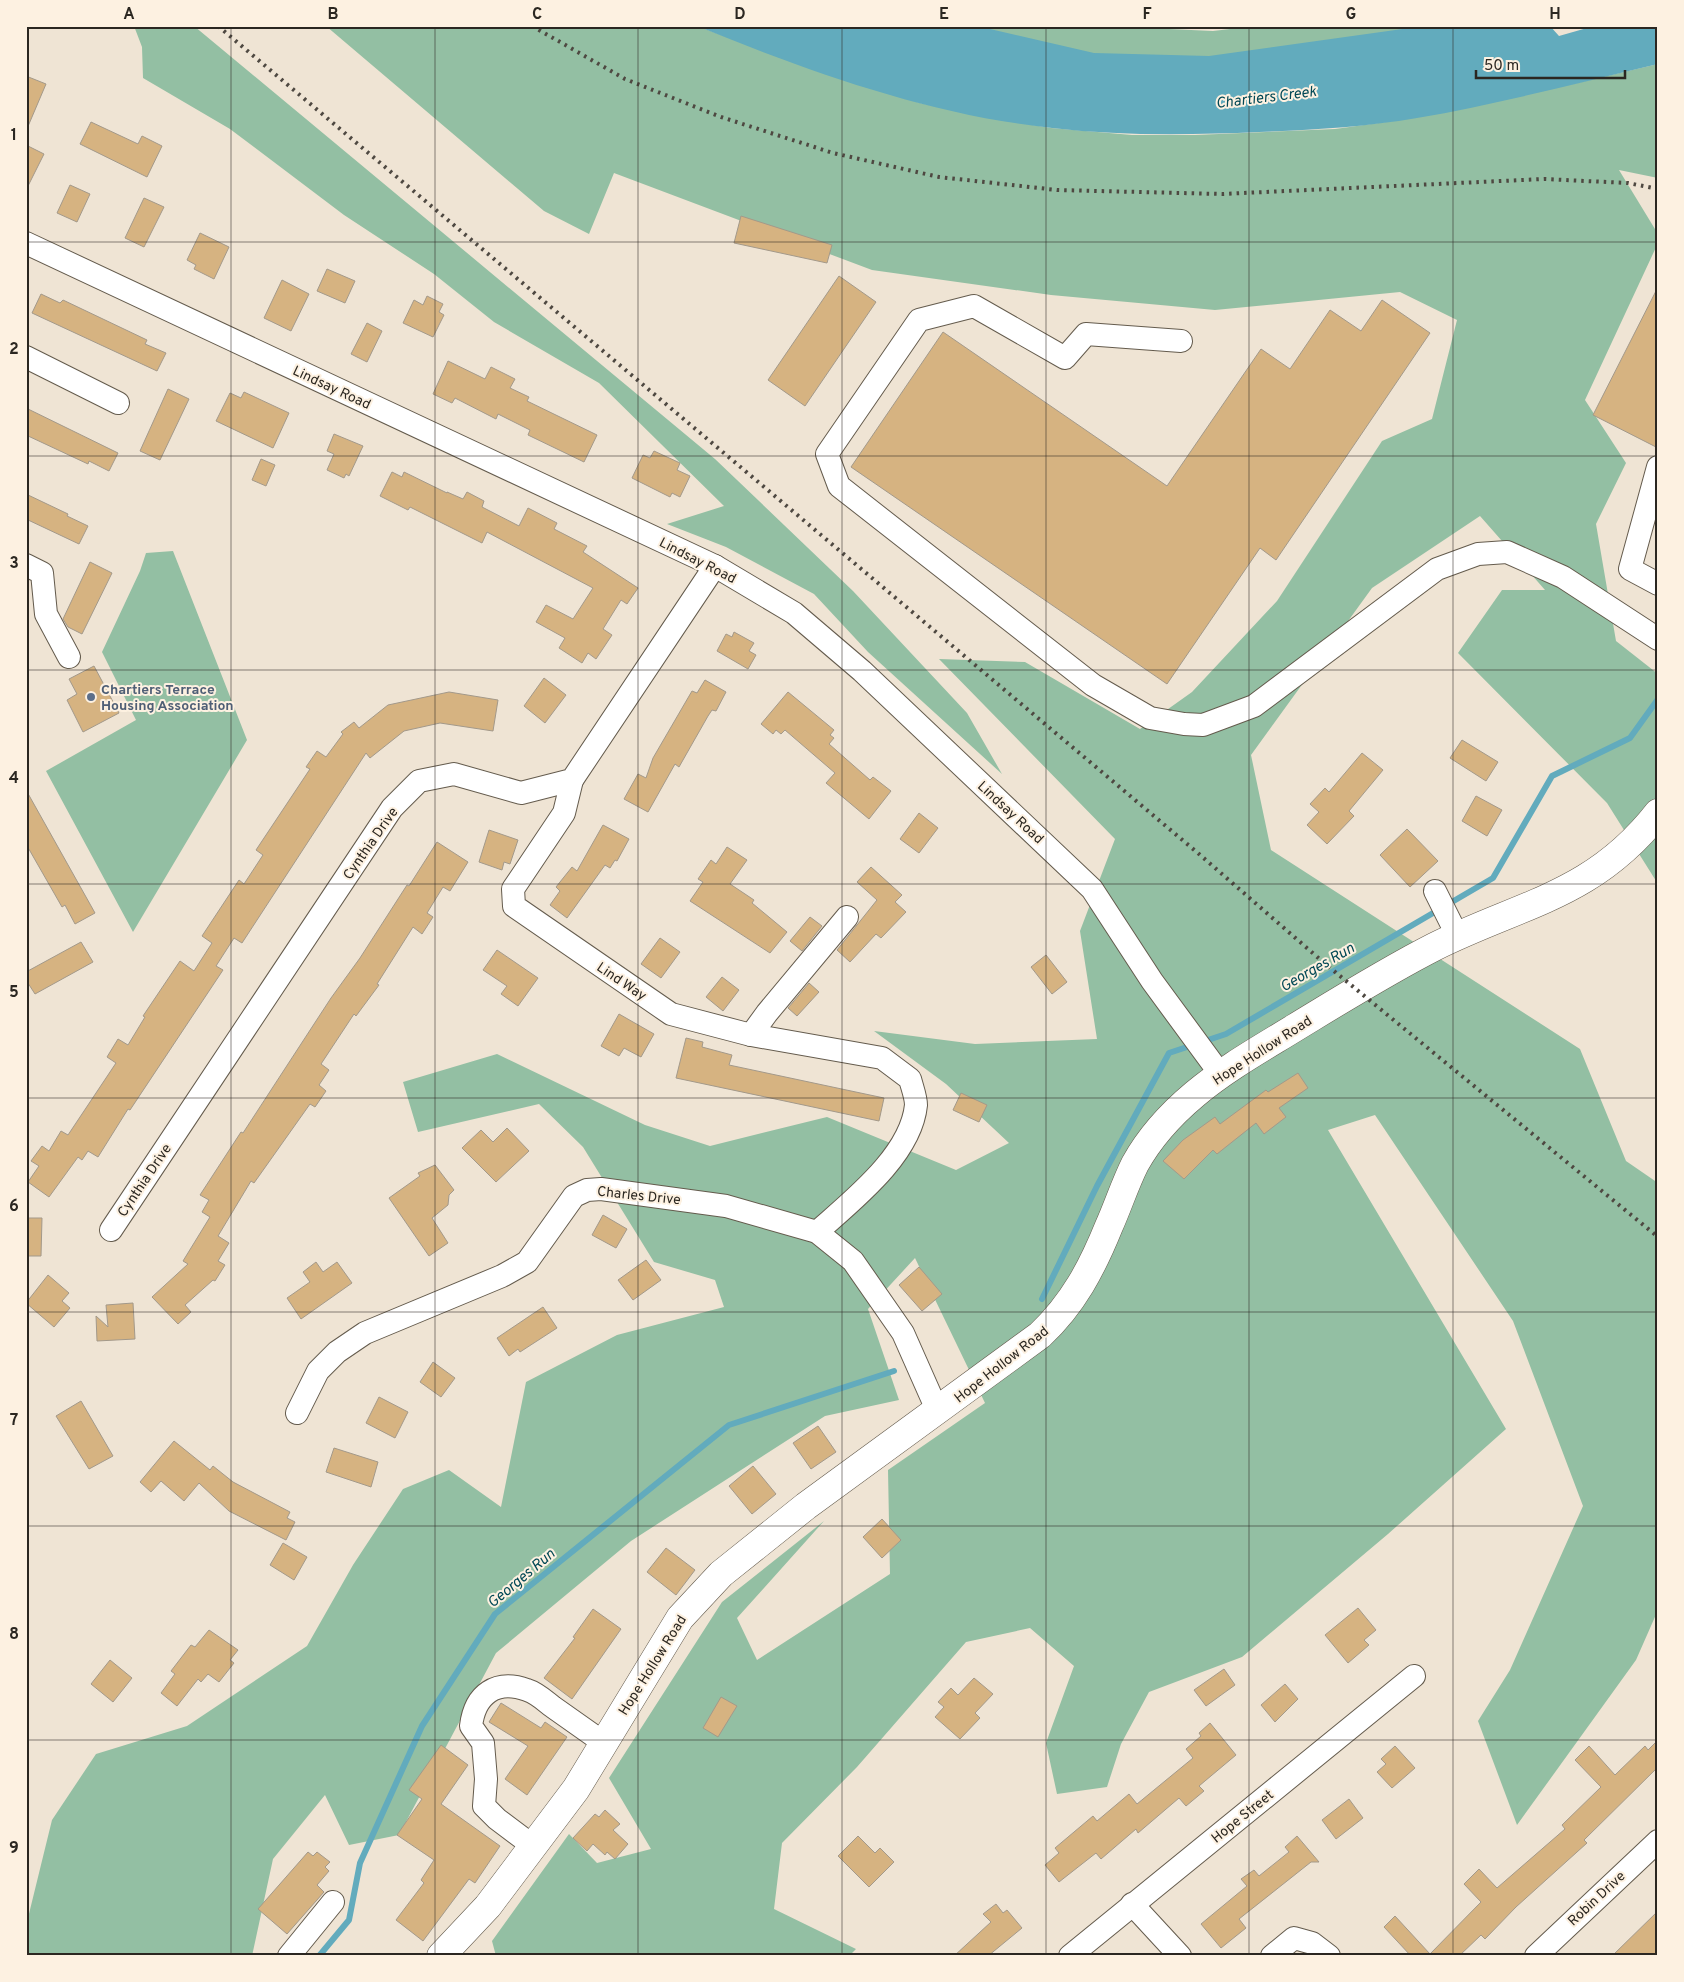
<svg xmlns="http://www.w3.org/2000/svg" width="1684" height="1982" font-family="Overpass,sans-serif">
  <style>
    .green { fill: #93bfa3 }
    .water { fill: #62abbd }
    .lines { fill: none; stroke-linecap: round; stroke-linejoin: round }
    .stream { stroke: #62abbd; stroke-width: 6 }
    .building { fill: #d6b381; stroke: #a3998a }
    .minor-casing { stroke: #645b4d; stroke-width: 24 }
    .major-casing { stroke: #645b4d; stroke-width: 29 }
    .minor { stroke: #fff; stroke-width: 22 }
    .major { stroke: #fff; stroke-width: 28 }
    .rail { stroke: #4e4841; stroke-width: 4; stroke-dasharray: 2.5 5; stroke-linecap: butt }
    .grid { fill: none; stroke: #2b2721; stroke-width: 1; stroke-opacity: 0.55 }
    .service-dot { fill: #5c6f8a; stroke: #fdf1e1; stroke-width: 2 }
    .labels { text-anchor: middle; stroke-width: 4; stroke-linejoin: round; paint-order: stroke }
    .street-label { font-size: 14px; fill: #2b2721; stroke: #fdf1e1 }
    .service-label { font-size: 14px; font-weight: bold; fill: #4e5e75; stroke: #fdf1e1; text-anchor: start }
    .water-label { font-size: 15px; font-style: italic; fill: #024855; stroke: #fdf1e1 }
    .neatline { fill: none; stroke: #2b2721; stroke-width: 2 }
    .grid-label { font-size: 16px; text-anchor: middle; font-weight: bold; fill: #2b2721 }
  </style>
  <rect width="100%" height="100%" fill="#efe4d4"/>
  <g class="green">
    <path d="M134,26h60l521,433 138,132 114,122 35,61 -134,-122 -54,-58 -88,-47 -59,-23 57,-18 -125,-123 -105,-61 -60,-48 -90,-59 -114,-86 -87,-51 -1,-31z"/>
    <path d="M326,26h371l122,45 101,32 69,15 62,10 81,7h63l140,-6 65,-9 168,-35 90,-21v114l-39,-8 39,64v9l-73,157 41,63 -30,61 20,117 42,33v210l-51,-81 -149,-150 44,-63h43l-65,-74 -108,72 -121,167 20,95 309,199 46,112 32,22v427l-22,50 -119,165 -39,-104 32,-51 73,-164 -70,-185 -138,-206 -47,15 178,299 -118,105 -146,123 -93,35 -28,52 -14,43 -50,7 -11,-51 28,-77 -44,-38 -64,14 -109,125 -75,76 -8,66 82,40 -7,7h-353l-4,-15 77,-107 28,29 54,-14 -42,-71 113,-176 102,-81 -87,97 20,42 133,-86 -2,-104 97,-67 -70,-145 -47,51 31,91 -74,16 -194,125 -135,112 -97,182 -50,10 -24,-50 -52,64 -21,97h-226v-30l26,-106 44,-66 91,-28 120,-80 46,-81 50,-76 46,-19 52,37 25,-125 91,-47 107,-28 -9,-27 -61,-18 -71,-115 -44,-43 -121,28 -15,-50 94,-28 148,71 65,21 117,-29 129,53 53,-27 -63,-59 -72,-53 101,13 122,-5 -17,-108 35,-92 -176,-180 86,3 115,67 52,-37 85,-91 105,-160 50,-22 25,-99 -57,-28 -185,18 -164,-15 -179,-25 -258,-97 -25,61 -45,-23z"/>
    <path d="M916,26h187l110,5 43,-5h225l-288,44z"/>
    <path d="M173,551l74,189 -114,192 -87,-161 90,-51 -34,-68 38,-81 6,-18z"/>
  </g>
  <path class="water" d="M697,26h280l117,27 115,3 215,-30h126l9,10 35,-10h64v38c-80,19 -160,40 -241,54 -52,9 -105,12 -158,14 -69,3 -138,4 -207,-4 -122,-13 -242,-56 -355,-102z"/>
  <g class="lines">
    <g class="stream">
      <path d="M1042,1299l55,-113 72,-133 57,-19 267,-156 59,-102 78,-38 28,-39"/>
      <path d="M319,1956l30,-36 11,-57 62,-137 73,-112 234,-189 165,-54"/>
    </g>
  </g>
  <g class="building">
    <path d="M26,76l20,8 -20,47z"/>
    <path d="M91,122l47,22 4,-8 20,10 -15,31 -67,-33z"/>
    <path d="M26,145l18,9 -18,36z"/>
    <path d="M70,185l20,9 -13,28 -20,-9z"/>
    <path d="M144,198l20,9 -20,40 -19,-9z"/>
    <path d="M741,216l91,29 -5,18 -93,-20z"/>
    <path d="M200,233l29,14 -15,32 -20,-10 2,-4 -9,-5z"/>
    <path d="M327,269l28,12 -10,22 -28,-12z"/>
    <path d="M839,276l37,26 -71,104 -37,-26z"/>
    <path d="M282,280l27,14 -18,37 -27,-13z"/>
    <path d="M1658,287v161l-65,-33z"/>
    <path d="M41,294l19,9 3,-3 84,40 -2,4 21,9 -9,18 -125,-58z"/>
    <path d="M427,296l16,8 -4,8 5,3 -11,22 -30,-14 11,-23 9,5z"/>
    <path d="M1382,300l48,33 -154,227 -16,-12 -93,136 -316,-217 92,-135 224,154 94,-137 29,20 40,-59 31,21z"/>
    <path d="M367,323l15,8 -15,31 -16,-8z"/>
    <path d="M448,361l37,18 6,-12 24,12 -5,9 19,9 -2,4 70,34 -13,27 -56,-27 2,-5 -32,-16 -2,5 -41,-21 -3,5 -19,-9z"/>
    <path d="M168,389l21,10 -29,61 -20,-9z"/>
    <path d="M244,392l45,21 -16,35 -57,-27 14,-28 11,5z"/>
    <path d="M26,408l92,45 -9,18 -20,-10 -1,3 -62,-29z"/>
    <path d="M334,434l29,12 -14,30 -3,-2 -2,4 -17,-8 7,-16 -7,-3z"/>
    <path d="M654,451l26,12 -3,7 13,6 -10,21 -8,-4 -2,4 -38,-19 11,-23 7,3z"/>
    <path d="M261,459l14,6 -9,21 -14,-6z"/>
    <path d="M392,472l10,5 2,-5 43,21v-1l16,7 4,-7 17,9 -2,6 37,19 9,-18 29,15 -3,6 33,17 -4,6 55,36 -11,16 -6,-4 -18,29 9,6 -16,24 -8,-6 -6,10 -23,-15 6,-10 -29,-16 10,-17 27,14 20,-31 -106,-56 -5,11 -72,-36 -2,3 -28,-14z"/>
    <path d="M26,494l42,20 -1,2 21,10 -9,18 -53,-25z"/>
    <path d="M90,562l22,11 -30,61 -14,-7 -5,-8z"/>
    <path d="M734,632l20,11 -5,8 7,4 -8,14 -31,-18 9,-17 6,3z"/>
    <path d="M94,666l25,47 -36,19 -16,-32 10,-6 -8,-15z"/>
    <path d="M544,678l22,17 -21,28 -21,-17z"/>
    <path d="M705,680l21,12 -10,19 -4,-1 -4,6 -29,51 -4,-3 -27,48 -24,-13 14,-25 8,4 7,-20 39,-67 5,2z"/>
    <path d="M449,692l49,8 -5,31 -53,-8 -36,8 -34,27 -4,-5 -124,190 -8,-5 -18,28 7,4 -93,140 -2,-1 -30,48 -10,-6 -6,9 -4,-3 -29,40 -21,-15 11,-16 -8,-5 11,-15 7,5 12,-20 7,4 48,-72 -9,-6 11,-18 10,6 17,-28 -2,-1 37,-55 14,10 18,-28 -10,-7 37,-56 5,4 19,-29 -7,-5 54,-81 -4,-2 11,-16 9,6 17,-23 -2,-2 13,-10 5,6 29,-23z"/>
    <path d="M788,692l46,38 -4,5 4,3 -5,6 41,36 3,-3 18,14 -22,28 -43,-36 9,-10 -50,-43 -4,4 -5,-4 -3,4 -12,-10z"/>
    <path d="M1462,740l36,22 -12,19 -36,-23z"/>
    <path d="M1362,753l21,17 -34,41 5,5 -27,28 -20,-19 12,-13 -9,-8 15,-16 4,4z"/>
    <path d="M26,790l69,123 -20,11 -10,-19 -3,2 -36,-63z"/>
    <path d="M1476,796l26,14 -15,26 -25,-15z"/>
    <path d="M919,813l19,15 -19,25 -19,-14z"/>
    <path d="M603,825l26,14 -12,22 -2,-1 -5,8 -5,-3 -38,53 -17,-13 10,-14 -4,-4 16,-20 5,4z"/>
    <path d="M1407,829l31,32 -28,26 -30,-32z"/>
    <path d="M489,830l29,10 -8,24 -6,-2 -2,8 -23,-8z"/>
    <path d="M437,842l31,20 -18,29 -7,-4 -16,26 6,4 -11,17 -9,-7 -36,57 2,1 -23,31 -2,-2 -33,50 8,6 -10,15 7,6 -11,16 -5,-3 -56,79 -3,-2 -33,55 11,7 -11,18 7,4 -10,16 -2,-1 -28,25 6,7 -13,12 -26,-27 36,-33 -5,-3 27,-44 -8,-5 7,-12 -9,-5 41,-63 2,1 88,-135 29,-40 47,-73 2,1z"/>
    <path d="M727,847l20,13 -17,24 24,16 -2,3 35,29 -17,21 -80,-52 13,-19 -5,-3 13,-19 5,4z"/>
    <path d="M871,867l31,28 -7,7 11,10 -25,26 -5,-4 -26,28 -13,-12 40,-50 -20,-18z"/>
    <path d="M810,917l12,9 -20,25 -12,-10z"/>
    <path d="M660,938l20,14 -19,26 -20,-14z"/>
    <path d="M81,942l12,20 -58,32 -9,-14v-8z"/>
    <path d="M497,950l41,28 -20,28 -17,-12 6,-8 -24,-16z"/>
    <path d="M1046,955l21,27 -15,12 -21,-27z"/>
    <path d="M722,977l17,13 -16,21 -17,-14z"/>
    <path d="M809,983l10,9 -22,24 -9,-8z"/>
    <path d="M619,1014l35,20 -13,23 -17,-9 -5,8 -18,-10z"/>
    <path d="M686,1038l17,4 -1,5 30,8 -3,10 155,33 -5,23 -203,-43z"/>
    <path d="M1298,1073l10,15 -29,20 7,9 -22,17 -8,-11 -39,31 -4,-4 -29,29 -21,-18 20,-21 32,-23 5,7 46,-34 2,2z"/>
    <path d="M961,1093l26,12 -8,17 -26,-12z"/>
    <path d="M507,1128l22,23 -33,31 -34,-34 19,-18 12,12z"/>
    <path d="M435,1165l19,25 -5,5 -1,10 -16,13 16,25 -19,13 -40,-58 31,-22 -2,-3z"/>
    <path d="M603,1215l24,14 -11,19 -24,-13z"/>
    <path d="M26,1218h16l-1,38h-15z"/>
    <path d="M646,1260l15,20 -28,20 -15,-20z"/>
    <path d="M316,1262l7,10 14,-10 15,21 -51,36 -14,-21 23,-16 -7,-10z"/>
    <path d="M919,1267l23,27 -20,17 -23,-26z"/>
    <path d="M48,1275l21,18 -7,8 8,7 -16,19 -28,-24z"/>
    <path d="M133,1303l2,36 -38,2 -1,-25 12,11 -2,-22z"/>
    <path d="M543,1307l14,21 -37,24 -2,-3 -9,7 -12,-18z"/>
    <path d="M433,1362l22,16 -14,19 -21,-15z"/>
    <path d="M379,1397l29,15 -13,26 -29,-15z"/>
    <path d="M81,1401l32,55 -24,13 -33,-53z"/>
    <path d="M818,1426l18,26 -25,17 -18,-26z"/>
    <path d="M174,1441l36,29 3,-4 20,16 57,30 -3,6 8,4 -9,18 -57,-29 -30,-28 -15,18 -23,-20 -10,11 -11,-10z"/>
    <path d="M334,1448l44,14 -7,25 -45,-15z"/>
    <path d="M753,1466l23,28 -24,20 -23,-28z"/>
    <path d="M882,1519l19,21 -19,18 -19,-21z"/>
    <path d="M283,1543l24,14 -13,23 -24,-15z"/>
    <path d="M666,1548l29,22 -19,25 -29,-23z"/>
    <path d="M1358,1608l18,22 -12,10 5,5 -21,18 -23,-28z"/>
    <path d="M593,1609l28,20 -49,70 -28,-21 31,-40 -2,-1z"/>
    <path d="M209,1630l29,20 -8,10 4,3 -15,19 -11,-8 -7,8 -3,-3 -21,27 -16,-13 14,-19 -4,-3 20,-26 4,2z"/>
    <path d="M110,1660l22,18 -19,24 -22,-18z"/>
    <path d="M1224,1669l11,16 -29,21 -12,-16z"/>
    <path d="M974,1678l19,16 -18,19 5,5 -20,21 -25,-22 9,-10 -6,-5 13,-14 7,7z"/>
    <path d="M1285,1684l13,15 -23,23 -14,-17z"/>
    <path d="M721,1697l16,9 -19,31 -15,-9z"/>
    <path d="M501,1703l40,25 4,-6 22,15 -40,58 -22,-16 23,-33 -39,-24z"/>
    <path d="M1210,1723l26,32 -37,31 5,5 -18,15 -7,-8 -41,35 -2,-4 -35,30 -5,-6 -37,29 -14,-17 14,-12 -4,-5 38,-32 4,5 32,-27 8,10 56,-46 -7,-9 15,-13 -2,-3z"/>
    <path d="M1658,1740v27l-74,73 3,3 -71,64 -31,32 -4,-4 -22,21h-48l-27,-29 11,-11 35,38 51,-52 -17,-18 15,-15 18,19 68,-59 -3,-4 39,-38 -26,-27 14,-14 26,29 30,-29 3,4z"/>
    <path d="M441,1745l27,20 -27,39 59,42 -25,37 -6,-4 -46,62 -27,-21 28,-37 -3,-3 13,-20 -37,-25 25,-36 -13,-9z"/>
    <path d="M1395,1746l20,22 -23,20 -15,-16 9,-8 -5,-5z"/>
    <path d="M1349,1799l14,19 -27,21 -14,-19z"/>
    <path d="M605,1810l15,14 -7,6 15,14 -13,15 -8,-7 -2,3 -12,-11 -6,7 -14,-13 22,-24 4,3z"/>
    <path d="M858,1836l17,17 5,-5 14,14 -25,25 -31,-31z"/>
    <path d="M1297,1836l22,26h-8l-72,57 7,9 -25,20 -20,-24 46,-38 -6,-7 13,-9 5,6 30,-24 -4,-5z"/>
    <path d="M308,1852l5,4 4,-4 13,10 -5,5 4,4 -12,14 7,7 -37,42 -29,-25z"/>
    <path d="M996,1904l7,9 4,-3 15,18 -34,28h-34l37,-34 -8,-8z"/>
    <path d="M1658,1911v45h-46z"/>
  </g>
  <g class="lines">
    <defs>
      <g id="minor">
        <path d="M26,243l689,323 79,47 68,58 230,218 60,92 69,94"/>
        <path d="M1181,341l-95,-7 -21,24 -91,-52 -55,14 -92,134 12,32 254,199 57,33 34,6 19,1 51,-19 183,-137 41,-15 29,-2 56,25 95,62"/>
        <path d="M26,357l92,46"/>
        <path d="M1658,467l-28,102 28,15"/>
        <path d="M26,565l16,8 4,41 23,43"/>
        <path d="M572,780l-8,33 -51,76 1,17 157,108 80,21 131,23 28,21c2,8 6,18 6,26 -5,50 -63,95 -99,127"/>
        <path d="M1435,891l23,46"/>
        <path d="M751,1035l16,-22 80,-96"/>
        <path d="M111,1230l281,-422 27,-27 35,-7 67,19 51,-13 143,-214"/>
        <path d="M297,1413l21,-42 19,-19 28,-19 137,-57 25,-14 47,-66 13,-6 14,-1 125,17 91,26 36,29 50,72 35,79"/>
        <path d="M533,1846l-36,-27 -13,-13 2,-27 -3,-36 -12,-17c4,-32 25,-47 56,-36 10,3 18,11 26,17 17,12 34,24 51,36"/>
        <path d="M1132,1904l48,52"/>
        <path d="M289,1956l44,-54"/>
        <path d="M1070,1956l344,-280"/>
        <path d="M1272,1956l22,-18 18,5 17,13"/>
        <path d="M1536,1956l122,-115"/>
      </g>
      <path id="major" d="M441,1956l47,-50 88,-117 104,-171 41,-44 85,-68 234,-171c33,-31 52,-67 69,-109 9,-20 16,-42 26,-62 15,-27 36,-50 60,-70 31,-26 67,-46 101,-67 46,-28 91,-56 138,-80 88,-44 159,-51 224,-134"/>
    </defs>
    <use href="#minor" class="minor-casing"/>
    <use href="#major" class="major-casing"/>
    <use href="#minor" class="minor"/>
    <use href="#major" class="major"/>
    <g class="rail">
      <path d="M218,26l981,828 124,108 335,275"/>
      <path d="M532,26l93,53 96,38 112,36 106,24 118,13 165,4 322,-15 84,4 30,6"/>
    </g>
  </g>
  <path class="grid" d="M231,26v1930M435,26v1930M638,26v1930M842,26v1930M1046,26v1930M1249,26v1930M1453,26v1930M26,242h1632M26,456h1632M26,670h1632M26,884h1632M26,1098h1632M26,1312h1632M26,1526h1632M26,1740h1632"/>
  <circle class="service-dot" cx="91" cy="697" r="5"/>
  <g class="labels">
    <g class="street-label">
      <text transform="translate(332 387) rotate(25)" y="5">Lindsay Road</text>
      <text transform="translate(698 560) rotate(27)" y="5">Lindsay Road</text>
      <text transform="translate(1011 812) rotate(43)" y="5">Lindsay Road</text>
      <text transform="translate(370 843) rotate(-55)" y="5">Cynthia Drive</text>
      <text transform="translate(622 981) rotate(34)" y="5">Lind Way</text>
      <text transform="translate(1262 1050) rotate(-33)" y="5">Hope Hollow Road</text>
      <text transform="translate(144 1180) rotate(-56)" y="5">Cynthia Drive</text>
      <text transform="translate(639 1195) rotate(6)" y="5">Charles Drive</text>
      <text transform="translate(1001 1364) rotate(-38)" y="5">Hope Hollow Road</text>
      <text transform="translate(652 1665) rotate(-58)" y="5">Hope Hollow Road</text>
      <text transform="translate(1242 1816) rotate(-39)" y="5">Hope Street</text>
      <text transform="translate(1596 1898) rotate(-43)" y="5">Robin Drive</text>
    </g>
    <g class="service-label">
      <text x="101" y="694">Chartiers Terrace<tspan x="101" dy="16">Housing Association</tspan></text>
    </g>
    <g class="water-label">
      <text transform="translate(1266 97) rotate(-7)" y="5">Chartiers Creek</text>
      <text transform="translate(1317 967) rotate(-30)" y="5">Georges Run</text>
      <text transform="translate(521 1578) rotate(-40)" y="5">Georges Run</text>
    </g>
  </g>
  <rect width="1684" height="1982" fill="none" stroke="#fdf1e1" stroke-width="55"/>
  <path d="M1476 70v8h149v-8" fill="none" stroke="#2b2721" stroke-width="2.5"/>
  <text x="1484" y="70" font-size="15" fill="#2b2721" stroke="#fdf1e1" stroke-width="4" paint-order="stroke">50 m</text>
  <rect x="28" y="28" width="1628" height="1926" class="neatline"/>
  <g class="grid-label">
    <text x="129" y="19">A</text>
    <text x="333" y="19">B</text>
    <text x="537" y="19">C</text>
    <text x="740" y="19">D</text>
    <text x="944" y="19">E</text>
    <text x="1147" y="19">F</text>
    <text x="1351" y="19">G</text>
    <text x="1555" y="19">H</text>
    <text x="14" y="140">1</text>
    <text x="14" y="354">2</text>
    <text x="14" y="568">3</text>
    <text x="14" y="783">4</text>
    <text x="14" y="997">5</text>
    <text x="14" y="1211">6</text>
    <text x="14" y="1425">7</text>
    <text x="14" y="1639">8</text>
    <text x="14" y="1853">9</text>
  </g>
</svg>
